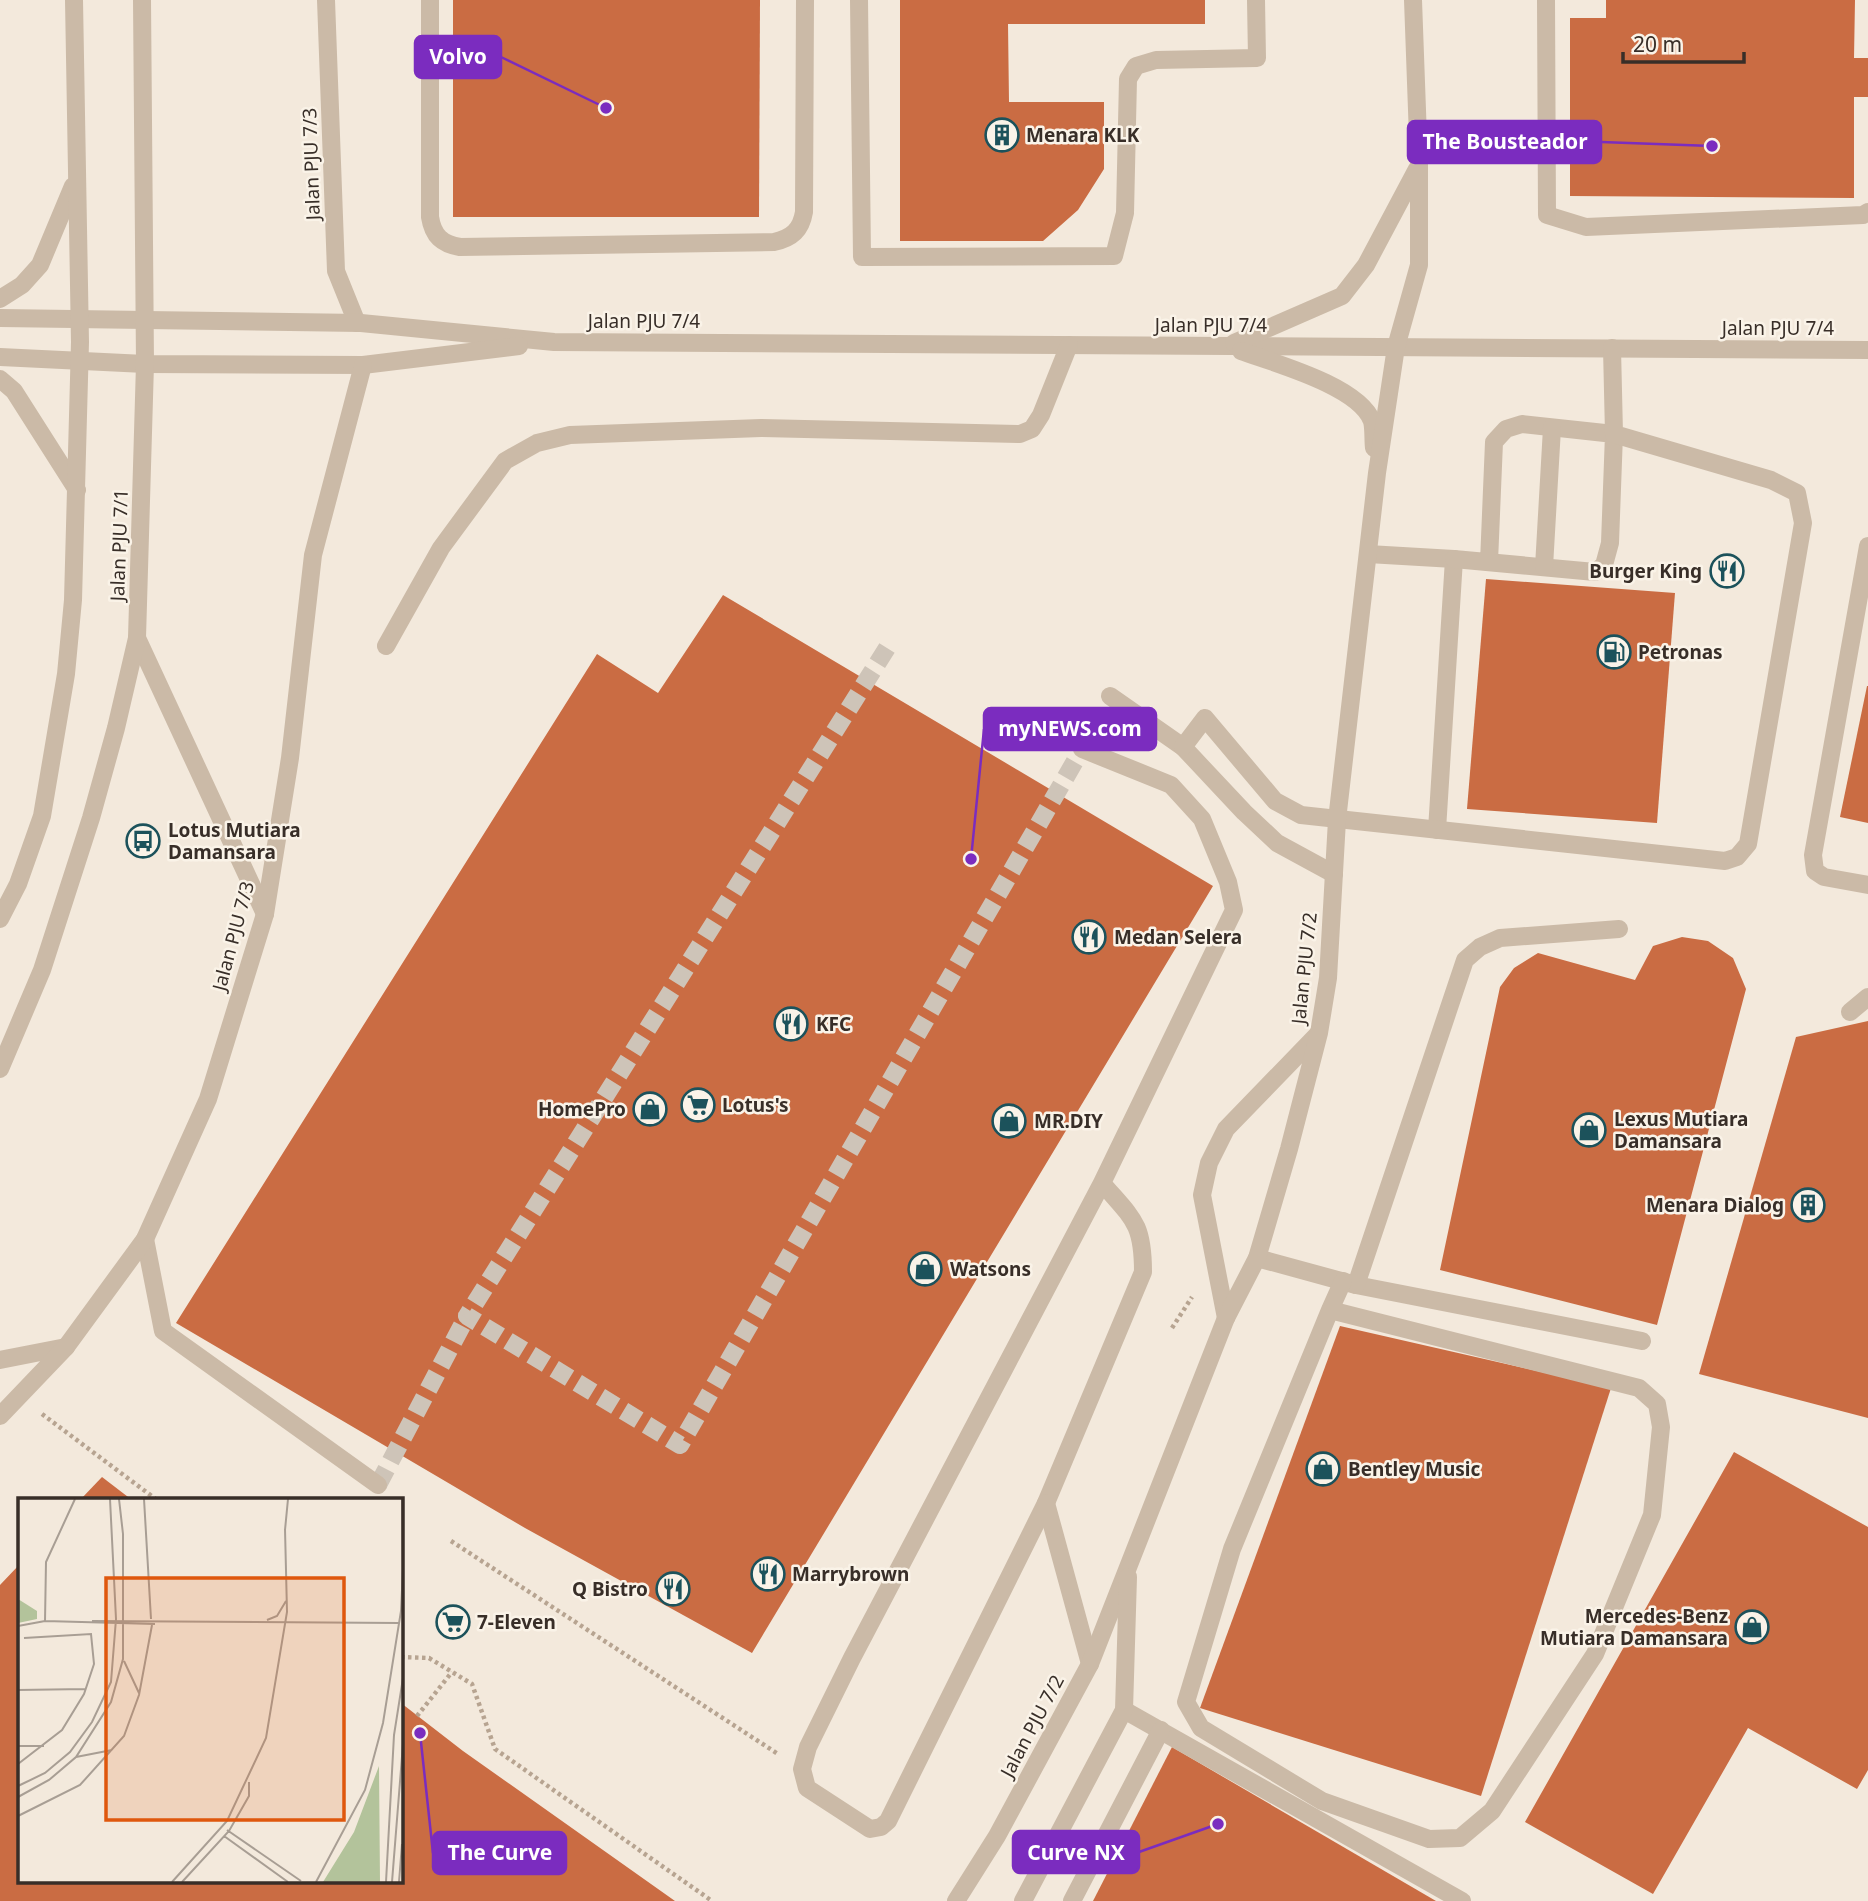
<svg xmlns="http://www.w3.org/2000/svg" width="1868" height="1901" font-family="'Noto Sans',sans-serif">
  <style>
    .building { fill: #ca6c43 }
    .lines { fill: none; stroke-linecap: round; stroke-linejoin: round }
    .minor-tunnel { stroke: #cec4b8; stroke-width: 18; stroke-dasharray: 18 9; stroke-linecap: butt }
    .path { stroke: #b7a491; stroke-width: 4.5; stroke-dasharray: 3.5 3.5; stroke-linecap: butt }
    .minor { stroke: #cbbaa7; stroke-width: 18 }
    .labels { text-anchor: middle; stroke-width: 5; stroke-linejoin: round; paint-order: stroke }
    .poi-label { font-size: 19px; font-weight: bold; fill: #382e28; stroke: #faf3e8; text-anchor: start }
    .street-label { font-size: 19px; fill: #382e28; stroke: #faf3e8 }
    .inset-road { fill: none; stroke: #a89e94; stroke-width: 2 }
    .view { fill: #df570d; fill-opacity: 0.15; stroke: #df570d; stroke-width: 3.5 }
    .inset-edge { fill: none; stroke: #382e28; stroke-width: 3.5 }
    .leader { fill: none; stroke: #7b2cbf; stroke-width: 2.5 }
    .callout-dot { fill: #7b2cbf; stroke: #faf3e8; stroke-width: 2.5 }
    .callout { fill: #7b2cbf; stroke: #7b2cbf; stroke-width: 2.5 }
    .callout-label { font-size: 21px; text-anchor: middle; font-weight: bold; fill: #fff }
  </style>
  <rect width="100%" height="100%" fill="#f3e9dc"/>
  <g class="building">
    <path d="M453,0h307l-1,217h-306z"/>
    <path d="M900,0h305v24h-197l1,78h95v67l-26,41 -35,31h-143z"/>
    <path d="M1606,0h249l-1,58h14v39h-14v101l-284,-2v-178h36z"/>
    <path d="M1486,579l189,14 -18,230 -190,-14z"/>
    <path d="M723,595l490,291 -461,767 -227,-125 -349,-205 421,-669 61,39z"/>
    <path d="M1867,686h1v137l-28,-6z"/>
    <path d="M1682,937l26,4 25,17 13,31 -89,336 -217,-55 60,-283 14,-19 24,-15 97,27 18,-34z"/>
    <path d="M1868,1021v397l-169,-44 97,-337z"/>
    <path d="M1340,1326l271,62 -130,408 -281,-88z"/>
    <path d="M1734,1452l134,75v243l-11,19 -109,-61 -95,166 -128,-72z"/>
    <path d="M102,1477l30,23h-52z"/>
    <path d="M19,1565v317h382v-179l62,48 212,150h-675v-316z"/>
    <path d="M1172,1747l264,154h-343z"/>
  </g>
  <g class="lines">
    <g class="minor-tunnel">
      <path d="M887,648l-420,668 213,129 402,-696"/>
      <path d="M378,1485l89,-169"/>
    </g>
    <g class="path">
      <path d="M1172,1328l20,-31"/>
      <path d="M42,1414l115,86"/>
      <path d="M451,1541l327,213"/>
      <path d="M401,1657l28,1 43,26 23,65 217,152"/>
      <path d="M417,1716l35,-44"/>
    </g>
    <g class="minor">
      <path d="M326,0l10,271 21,52"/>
      <path d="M430,0v217c3,19 12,27 30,30l314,-5c18,-4 27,-12 30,-30l1,-212"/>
      <path d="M859,0l3,257 252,-1 11,-43 3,-134 8,-13 20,-6 101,-2 -1,-58"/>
      <path d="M1546,0l1,215 39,12 277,-12 5,-3"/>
      <path d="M0,299l22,-14 18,-20 33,-79"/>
      <path d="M0,318l361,5 193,19 1314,8"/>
      <path d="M1234,343l108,-47 24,-31 51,-96"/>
      <path d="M1241,351c33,12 118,35 131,70 2,8 1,19 2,27"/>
      <path d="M0,357l145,7 218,1 156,-19"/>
      <path d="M0,379l14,12 63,99"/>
      <path d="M1868,546l-55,309 2,16 9,6 44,8"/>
      <path d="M1368,554l86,5 -17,271"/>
      <path d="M1454,559l141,13 9,-7 6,-22 4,-109 -92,-10 -16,5 -12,13 -5,120"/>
      <path d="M1544,567l8,-139"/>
      <path d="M137,638l128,276"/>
      <path d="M386,646l55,-98 64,-87 32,-18 33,-8 191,-7 259,6 12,-5 9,-14 28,-70"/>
      <path d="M1110,696l73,51 61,65 33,31 57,31"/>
      <path d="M1183,747l22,-29 70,83 26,14 424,46 12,-4 11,-13 55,-321 -6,-30 -26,-13 -157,-46 -2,-86"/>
      <path d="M1082,749l89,36 31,34 26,63 6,28 -132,273c31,36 41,40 41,89l-97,231 -158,318 -7,6 -11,2 -63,-41 -5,-19 6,-22 44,-89 250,-475"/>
      <path d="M0,919l18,-35 24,-68 24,-142 7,-74 7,-258 -6,-342"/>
      <path d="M1850,1012l18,-15"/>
      <path d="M0,1069l42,-99 49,-152 25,-90 21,-90 8,-274 -3,-364"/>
      <path d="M145,1239l18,92 215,154"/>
      <path d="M1257,1258l99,27 286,56"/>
      <path d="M1356,1285l109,-325 15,-13 20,-9 119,-9"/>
      <path d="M1330,1310l309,78 18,16 4,23 -9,88 -57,139 -103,157 -32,27 -31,1 -107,-38 -121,-73 -15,-26 46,-153 98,-239 13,-29"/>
      <path d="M1226,1318l-24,-123 7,-32 17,-34 92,-95"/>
      <path d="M0,1360l66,-13"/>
      <path d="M0,1416l66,-69 79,-108 63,-140 57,-185 25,-156 23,-203 50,-190"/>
      <path d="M1046,1503l44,161"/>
      <path d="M1124,1710l338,191"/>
      <path d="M956,1901l41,-65 93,-172 136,-346 31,-60 32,-109 30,-116 9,-55 9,-158 40,-347 19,-126 23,-82v-100l-6,-165"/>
      <path d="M1023,1901l101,-191 4,-133"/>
      <path d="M1072,1901l89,-171"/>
    </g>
  </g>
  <defs>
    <symbol id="building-ring" viewBox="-11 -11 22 22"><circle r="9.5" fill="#faf3e8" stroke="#1c525b" stroke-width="1.5"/><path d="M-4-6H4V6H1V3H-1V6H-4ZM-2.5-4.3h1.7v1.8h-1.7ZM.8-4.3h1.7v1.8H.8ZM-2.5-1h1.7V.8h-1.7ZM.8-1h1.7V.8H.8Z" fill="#1c525b"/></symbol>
    <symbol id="restaurant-ring" viewBox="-11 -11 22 22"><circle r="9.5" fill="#faf3e8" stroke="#1c525b" stroke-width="1.5"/><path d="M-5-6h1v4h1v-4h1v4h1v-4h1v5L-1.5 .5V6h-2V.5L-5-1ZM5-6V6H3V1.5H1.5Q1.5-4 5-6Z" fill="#1c525b"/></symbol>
    <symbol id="fuel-ring" viewBox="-11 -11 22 22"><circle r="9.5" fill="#faf3e8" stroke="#1c525b" stroke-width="1.5"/><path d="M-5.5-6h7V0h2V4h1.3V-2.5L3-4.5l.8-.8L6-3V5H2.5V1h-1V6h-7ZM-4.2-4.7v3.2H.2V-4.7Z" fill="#1c525b"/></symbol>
    <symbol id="bus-ring" viewBox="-11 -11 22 22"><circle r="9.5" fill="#faf3e8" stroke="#1c525b" stroke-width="1.5"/><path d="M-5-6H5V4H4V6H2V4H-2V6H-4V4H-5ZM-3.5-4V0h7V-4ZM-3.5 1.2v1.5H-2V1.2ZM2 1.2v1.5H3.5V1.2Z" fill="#1c525b"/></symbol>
    <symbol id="supermarket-ring" viewBox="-11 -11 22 22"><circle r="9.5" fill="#faf3e8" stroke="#1c525b" stroke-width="1.5"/><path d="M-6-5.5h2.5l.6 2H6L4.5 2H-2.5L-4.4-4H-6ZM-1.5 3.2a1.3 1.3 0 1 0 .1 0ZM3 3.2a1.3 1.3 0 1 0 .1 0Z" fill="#1c525b"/></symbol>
    <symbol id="shop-ring" viewBox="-11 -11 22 22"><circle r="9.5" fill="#faf3e8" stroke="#1c525b" stroke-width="1.5"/><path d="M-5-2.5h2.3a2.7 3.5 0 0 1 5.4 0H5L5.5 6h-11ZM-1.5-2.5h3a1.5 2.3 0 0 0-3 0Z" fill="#1c525b"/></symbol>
  </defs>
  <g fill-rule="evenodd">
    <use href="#building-ring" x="983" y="116" width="38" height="38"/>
    <use href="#restaurant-ring" x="1708" y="552" width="38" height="38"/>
    <use href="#fuel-ring" x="1595" y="633" width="38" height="38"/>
    <use href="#bus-ring" x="124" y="822" width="38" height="38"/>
    <use href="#restaurant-ring" x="1070" y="918" width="38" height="38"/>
    <use href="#restaurant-ring" x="772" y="1005" width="38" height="38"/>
    <use href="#supermarket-ring" x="679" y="1086" width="38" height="38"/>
    <use href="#shop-ring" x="631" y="1090" width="38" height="38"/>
    <use href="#shop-ring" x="990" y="1102" width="38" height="38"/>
    <use href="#shop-ring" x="1570" y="1111" width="38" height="38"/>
    <use href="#building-ring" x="1789" y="1186" width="38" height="38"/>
    <use href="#shop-ring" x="906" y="1250" width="38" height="38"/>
    <use href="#shop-ring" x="1304" y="1450" width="38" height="38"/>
    <use href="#restaurant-ring" x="749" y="1555" width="38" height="38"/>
    <use href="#restaurant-ring" x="654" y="1570" width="38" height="38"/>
    <use href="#supermarket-ring" x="434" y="1603" width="38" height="38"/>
    <use href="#shop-ring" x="1733" y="1608" width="38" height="38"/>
  </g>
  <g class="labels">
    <g class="poi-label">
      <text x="1026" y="142">Menara KLK</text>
      <text x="1702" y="578" text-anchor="end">Burger King</text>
      <text x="1638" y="659">Petronas</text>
      <text x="168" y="837">Lotus Mutiara<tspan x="168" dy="22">Damansara</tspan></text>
      <text x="1114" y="944">Medan Selera</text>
      <text x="816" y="1031">KFC</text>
      <text x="722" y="1112">Lotus's</text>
      <text x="626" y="1116" text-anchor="end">HomePro</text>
      <text x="1614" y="1126">Lexus Mutiara<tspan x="1614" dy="22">Damansara</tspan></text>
      <text x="1034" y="1128">MR.DIY</text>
      <text x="1784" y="1212" text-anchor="end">Menara Dialog</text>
      <text x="950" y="1276">Watsons</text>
      <text x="1348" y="1476">Bentley Music</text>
      <text x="792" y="1581">Marrybrown</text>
      <text x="648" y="1596" text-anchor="end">Q Bistro</text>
      <text x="1728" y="1623" text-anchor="end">Mercedes-Benz<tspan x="1728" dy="22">Mutiara Damansara</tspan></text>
      <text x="477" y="1629">7-Eleven</text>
    </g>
    <g class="street-label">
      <text transform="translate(311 164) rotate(-92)" y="7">Jalan PJU 7/3</text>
      <text x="644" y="328">Jalan PJU 7/4</text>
      <text x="1211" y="332">Jalan PJU 7/4</text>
      <text x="1778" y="335">Jalan PJU 7/4</text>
      <text transform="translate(119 545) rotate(-88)" y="7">Jalan PJU 7/1</text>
      <text transform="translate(233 936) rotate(-75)" y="7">Jalan PJU 7/3</text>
      <text transform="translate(1304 968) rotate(-84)" y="7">Jalan PJU 7/2</text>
      <text transform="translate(1032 1726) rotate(-62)" y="7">Jalan PJU 7/2</text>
    </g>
  </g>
  <g transform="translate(18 1498)">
    <rect width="385" height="385" fill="#f3e9dc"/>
    <path d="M361,268l1,116h-57l31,-50z" fill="#b3c39b"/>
    <path d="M0,101l19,12v8l-19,4z" fill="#b3c39b"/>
    <path class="inset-road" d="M126,1l7,120M384,1l1,65M267,32l3,-31M249,122l10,-4 9,-15M27,123l1,-59 29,-63M74,123l307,2M0,128l27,-5 110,3M106,163l15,32M0,192l68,-1M0,248h26M58,259l36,-7M0,266l44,-34 22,-36 10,-30 -3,-30 -67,4M0,288l27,-13 25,-21 22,-30 19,-40 5,-63 -6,-120M0,299l31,-17 27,-23 35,-55 12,-43v-125l-4,-35M0,318l62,-31 44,-49 15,-41 13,-70M209,332l74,51M206,338l64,46M154,384l55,-61 39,-83 21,-126 -2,-83M164,384l47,-51 20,-35v-14M298,384l49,-92 18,-67 18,-112 2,-42M368,384l8,-147 9,-57M374,384l11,-138M381,384l3,-38"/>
    <path class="view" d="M88,80h238v242h-238z"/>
    <rect width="385" height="385" class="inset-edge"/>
  </g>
  <path class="leader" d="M606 108L501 57M1712 146L1601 142M971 859L984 729M1218 1824L1139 1852M420 1733L433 1853"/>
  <g class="callout-dot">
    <circle cx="606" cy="108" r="7"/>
    <circle cx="1712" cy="146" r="7"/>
    <circle cx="971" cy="859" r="7"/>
    <circle cx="1218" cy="1824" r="7"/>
    <circle cx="420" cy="1733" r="7"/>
  </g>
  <g class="callout">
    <rect x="415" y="36" width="86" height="42" rx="7"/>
    <rect x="1408" y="121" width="193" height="42" rx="7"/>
    <rect x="984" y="708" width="172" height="42" rx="7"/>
    <rect x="1013" y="1831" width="126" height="42" rx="7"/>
    <rect x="433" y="1832" width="133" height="42" rx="7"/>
  </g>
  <g class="callout-label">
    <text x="458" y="64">Volvo</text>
    <text x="1505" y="149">The Bousteador</text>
    <text x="1070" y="736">myNEWS.com</text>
    <text x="1076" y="1860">Curve NX</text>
    <text x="500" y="1860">The Curve</text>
  </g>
  <path d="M1623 52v10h121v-10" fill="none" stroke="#382e28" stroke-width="3.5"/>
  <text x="1633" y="52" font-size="21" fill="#382e28" stroke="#faf3e8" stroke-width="5" paint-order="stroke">20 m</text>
</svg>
